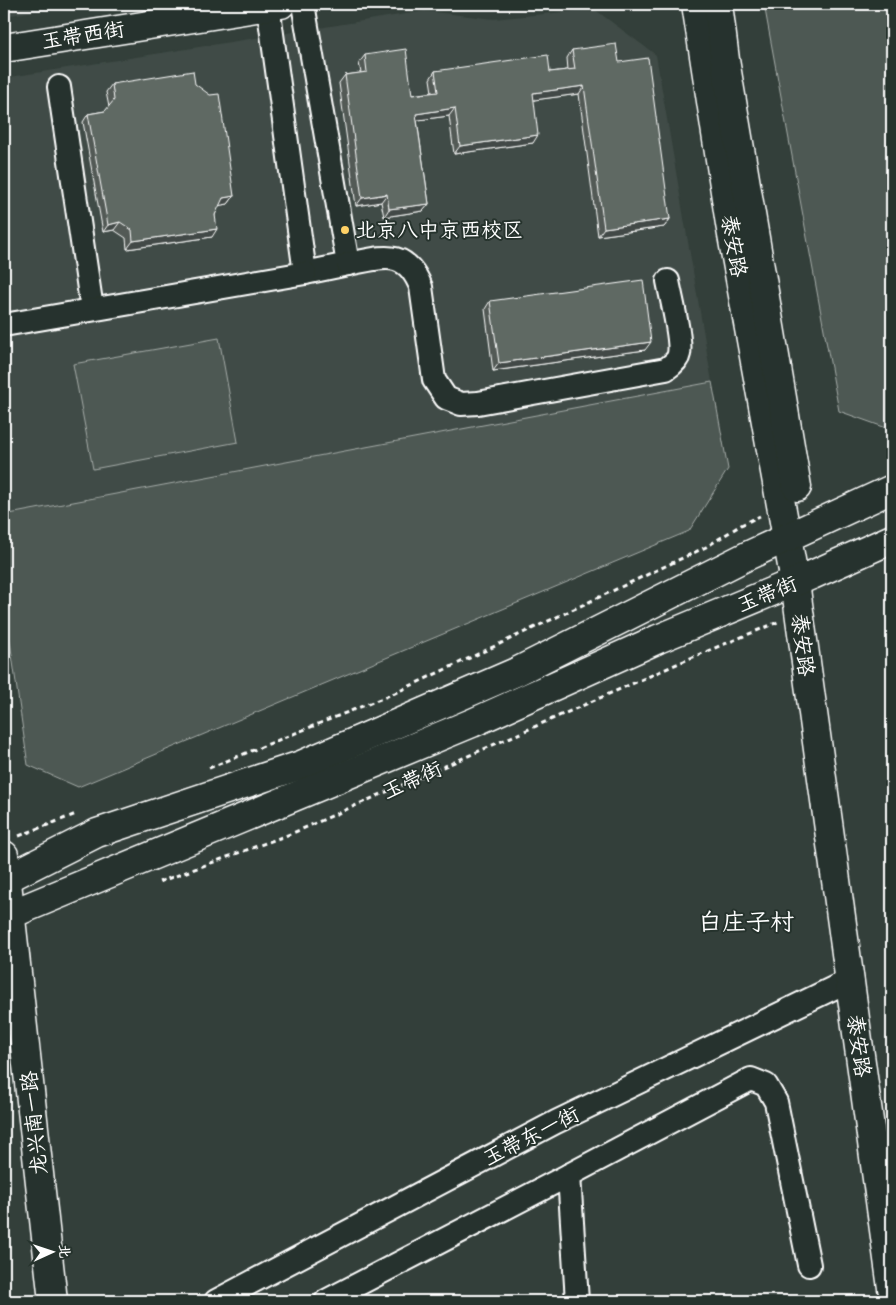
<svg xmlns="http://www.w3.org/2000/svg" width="896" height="1305" font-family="Itim,'LXGW WenKai TC',sans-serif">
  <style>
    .built { fill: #404c47 }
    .green { fill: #4d5853; stroke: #a6aca9 }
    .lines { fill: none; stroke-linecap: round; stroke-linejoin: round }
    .minor-casing { stroke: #fff; stroke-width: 26 }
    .tertiary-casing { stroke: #fff; stroke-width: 31 }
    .secondary-casing { stroke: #fff; stroke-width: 31 }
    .path { stroke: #fff; stroke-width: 3; stroke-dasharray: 5 4; stroke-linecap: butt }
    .minor { stroke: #26332d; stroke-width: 22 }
    .tertiary { stroke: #26332d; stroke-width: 28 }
    .secondary { stroke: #26332d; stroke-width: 28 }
    .wall { fill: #525a56; stroke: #fff }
    .shaded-wall { fill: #424a46; stroke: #fff }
    .building { fill: #5f6964; stroke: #fff }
    .poi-dot { fill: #ffd166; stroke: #26332d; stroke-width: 2 }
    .labels { text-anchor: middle; stroke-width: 4; stroke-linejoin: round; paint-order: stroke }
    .street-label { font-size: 21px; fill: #fff; stroke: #26332d }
    .poi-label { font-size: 21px; fill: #fff; stroke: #26332d; text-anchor: start }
    .quarter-label { font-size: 24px; fill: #fff; stroke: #26332d }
  </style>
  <rect width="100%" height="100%" fill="#333f3a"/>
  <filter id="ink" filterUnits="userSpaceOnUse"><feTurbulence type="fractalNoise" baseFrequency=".02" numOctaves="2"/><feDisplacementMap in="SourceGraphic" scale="10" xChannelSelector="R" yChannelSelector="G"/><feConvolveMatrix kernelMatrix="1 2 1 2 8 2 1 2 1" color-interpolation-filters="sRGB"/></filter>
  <g filter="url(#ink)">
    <g class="built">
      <path d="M4,4h75l-75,12z"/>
      <path d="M594,9l62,46 56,327 -708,133v-437l421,-67 69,8z"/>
      <path d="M4,1147l7,60 -7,2z"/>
    </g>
    <g class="green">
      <path d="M764,4h128v426l-53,-19z"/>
      <path d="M219,338l19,104 -145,27 -20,-105z"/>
      <path d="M712,382l16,87 -39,62 -611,256 -50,-22 -24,-165v-85z"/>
    </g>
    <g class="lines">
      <defs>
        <g id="minor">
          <path d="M268,5l37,268 43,-9 -45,-260"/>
          <path d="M59,87l33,222"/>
          <path d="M348,264c34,-6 57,-17 73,23l13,93 12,18 15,6 17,-1 188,-34c6,-4 12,-9 13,-15 3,-14 -8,-57 -11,-73"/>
          <path d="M4,325l301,-52"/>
          <path d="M569,1175l182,-96 15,6 10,17 33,163"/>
          <path d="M216,1301l340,-179 294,-142"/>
          <path d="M326,1301l243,-126 8,126"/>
        </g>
        <g id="tertiary">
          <path d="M696,4l34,220 65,358 97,706"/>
          <path d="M718,4l7,56 72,427"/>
          <path d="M4,48l277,-44"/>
          <path d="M4,855l49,446"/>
        </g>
        <g id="secondary">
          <path d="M4,880l93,-47 204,-68 215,-93 231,-116 145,-67"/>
          <path d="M4,917l468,-194 186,-84 154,-64 80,-36"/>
        </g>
      </defs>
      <use href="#minor" class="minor-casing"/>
      <use href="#tertiary" class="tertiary-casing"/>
      <use href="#secondary" class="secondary-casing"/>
      <g class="path">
        <path d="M209,768l186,-75 311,-146 35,-22 19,-9"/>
        <path d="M19,836l57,-22"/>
        <path d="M159,882l134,-49 400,-176 85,-35"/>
      </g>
      <use href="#minor" class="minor"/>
      <use href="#tertiary" class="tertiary"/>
      <use href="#secondary" class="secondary"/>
    </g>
    <g class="wall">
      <path d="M572,50l47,12 51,157 -6,8 -66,9 -19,-142 -46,6v43l-79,11 -5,-38 -32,4 12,84 -6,7 -39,6 -3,-15 -25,4 -17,-123 6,-8 16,-2 -2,-10 6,-8 47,40 20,-3 -2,-13 5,-8 115,1 18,-2 -1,-12z"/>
      <path d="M112,84h83l39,112 -6,8 -9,1 -4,10 -3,22 -85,12 -1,-11 -12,-8 -11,2 -20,-110 5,-8 17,-3 4,-4 -3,-15z"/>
      <path d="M490,301l155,49 -152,21 -8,-62z"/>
    </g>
    <g class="shaded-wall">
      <path d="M584,86l-5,8 -52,7 6,-8z"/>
      <path d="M455,108l-6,8 -38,5 5,-7z"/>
      <path d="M538,135l-5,8 -79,11 6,-8z"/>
      <path d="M387,194l-6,8 -25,4 6,-8z"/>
      <path d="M234,196l-6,8 -11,2 6,-8z"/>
      <path d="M429,204l-6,7 -39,6 5,-8z"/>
      <path d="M670,219l-6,8 -66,9 6,-8z"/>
      <path d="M120,222l-6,8 -11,2 5,-7z"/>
      <path d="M217,229l-5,8 -85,12 6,-8z"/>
      <path d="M651,342l-6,8 -152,21 6,-8z"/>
    </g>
    <g class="building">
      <path d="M616,44l3,18 29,-4 22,161 -66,9 -20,-142 -51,7 5,42 -78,11 -5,-38 -39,6 13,90 -40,5 -2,-15 -25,4 -17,-123 22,-3 -2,-17 41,-6 6,46 26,-3 -3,-21 113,-16 2,17 25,-3 -3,-19z"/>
      <path d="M193,71l2,13 15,11 9,-1 15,102 -11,2 -8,17 2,14 -84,12 -1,-11 -12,-8 -12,3 -20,-111 17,-3 9,-11 -2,-16z"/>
      <path d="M643,280l8,62 -152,21 -9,-62z"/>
    </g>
  </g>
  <circle class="poi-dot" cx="345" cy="230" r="5"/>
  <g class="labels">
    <g class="street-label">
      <text transform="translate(83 35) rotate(-9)" y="7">玉带西街</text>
      <text transform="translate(734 246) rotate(80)" y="7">泰安路</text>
      <text transform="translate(767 594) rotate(-22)" y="7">玉带街</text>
      <text transform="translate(803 645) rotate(83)" y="7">泰安路</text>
      <text transform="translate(412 780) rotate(-24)" y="7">玉带街</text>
      <text transform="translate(859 1046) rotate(82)" y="7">泰安路</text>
      <text transform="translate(34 1123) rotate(-96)" y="7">龙兴南一路</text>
      <text transform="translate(531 1136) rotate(-27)" y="7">玉带东一街</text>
    </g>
    <g class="poi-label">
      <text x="355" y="237">北京八中京西校区</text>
    </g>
    <g class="quarter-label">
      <text x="746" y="930">白庄子村</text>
    </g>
  </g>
  <rect width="896" height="1305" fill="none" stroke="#26332d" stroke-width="20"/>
  <rect x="10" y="10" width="876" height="1285" fill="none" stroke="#fff" stroke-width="2" filter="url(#ink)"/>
  <g transform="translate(52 1252) rotate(87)" stroke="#26332d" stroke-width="4" paint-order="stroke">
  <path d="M0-4L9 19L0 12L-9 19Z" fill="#ffffff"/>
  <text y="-8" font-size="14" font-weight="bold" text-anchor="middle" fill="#ffffff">北</text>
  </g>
</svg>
